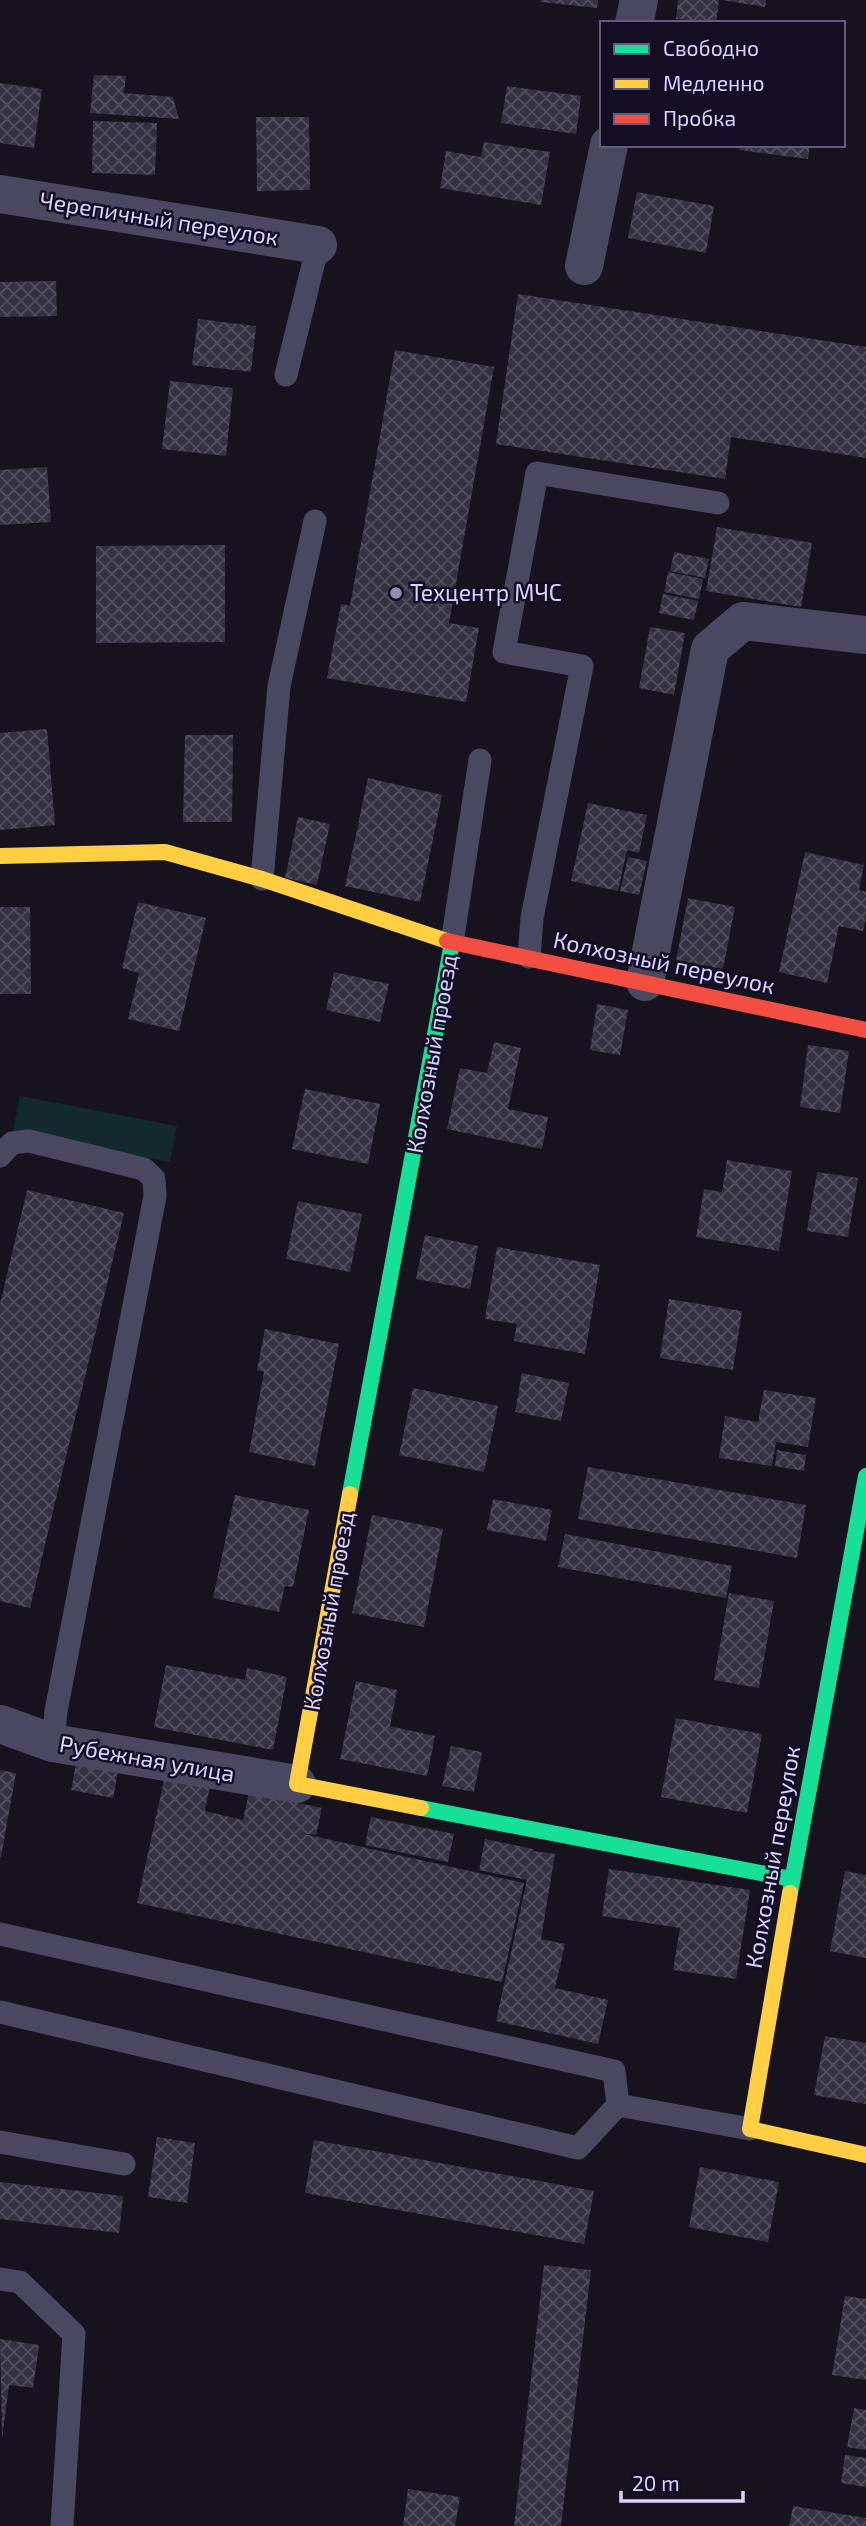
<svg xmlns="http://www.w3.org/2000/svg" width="866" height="2526" font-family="'Exo 2',sans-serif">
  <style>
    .park { fill: #122a2c }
    .building { fill: url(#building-cross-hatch) }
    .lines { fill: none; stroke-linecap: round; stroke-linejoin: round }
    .lane { stroke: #4a4860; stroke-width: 23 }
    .street { stroke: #4a4860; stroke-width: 38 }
    .fast { stroke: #16e098; stroke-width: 16 }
    .slow { stroke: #ffcf43; stroke-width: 16 }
    .jam { stroke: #f24e42; stroke-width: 16 }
    .poi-dot { fill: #958eb1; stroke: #130e24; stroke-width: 2.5 }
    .labels { text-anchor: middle; stroke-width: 5; stroke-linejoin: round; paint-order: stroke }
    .street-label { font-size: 23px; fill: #d9d1ff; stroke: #130e24 }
    .poi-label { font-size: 23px; fill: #d9d1ff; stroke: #130e24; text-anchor: start }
  </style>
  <defs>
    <pattern id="building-cross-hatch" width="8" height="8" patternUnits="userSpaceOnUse" patternTransform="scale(1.75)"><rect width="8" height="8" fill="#343141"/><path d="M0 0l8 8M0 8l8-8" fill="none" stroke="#514e5e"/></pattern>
  </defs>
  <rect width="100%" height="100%" fill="#16131f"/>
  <path class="park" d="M20,1096l157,30 -7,36 -157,-31z"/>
  <g class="building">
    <path d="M541,0h57l-1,8 -56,-6z"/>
    <path d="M678,0h41l-3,23 -40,-4z"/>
    <path d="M722,0h44l-1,7z"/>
    <path d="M94,75l32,1 -2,17 49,4 6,22 -89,-6z"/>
    <path d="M0,83l42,6 -8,59 -34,-5z"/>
    <path d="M507,86l74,10 -5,38 -75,-11z"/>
    <path d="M256,117h53l1,73 -53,1z"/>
    <path d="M93,121l64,2 -2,52 -63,-2z"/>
    <path d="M484,142l66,10 -9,53 -101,-17 6,-37 35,6z"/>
    <path d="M740,145h70l-2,14 -69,-9z"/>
    <path d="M637,192l77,14 -8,47 -78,-15z"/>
    <path d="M56,281l1,35 -57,1v-35z"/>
    <path d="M518,294l348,53v111l-135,-21 -6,42 -229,-35z"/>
    <path d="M198,319l58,7 -5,46 -59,-7z"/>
    <path d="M395,350l99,17 -45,256 30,5 -13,74 -139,-24 14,-74 9,2z"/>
    <path d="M170,381l63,7 -7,68 -64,-7z"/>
    <path d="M47,467l4,55 -51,3v-55z"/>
    <path d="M717,527l95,16 -11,64 -95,-16z"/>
    <path d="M225,545v97l-129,1v-97z"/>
    <path d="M674,552l35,7 -4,19 -35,-7z"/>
    <path d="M668,572l35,7 -4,20 -35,-7z"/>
    <path d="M663,594l35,7 -4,19 -35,-7z"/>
    <path d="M650,627l35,6 -11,62 -35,-7z"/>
    <path d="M47,729l8,96 -55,5v-97z"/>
    <path d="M185,735h48l-1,87h-49z"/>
    <path d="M368,778l74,17 -22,107 -75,-16z"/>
    <path d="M588,803l59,12 -8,38 -12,-3 -9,41 -47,-10z"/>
    <path d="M298,817l32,7 -13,61 -32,-7z"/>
    <path d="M805,852l59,13 -5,25 7,2v25l-3,14 -24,-5 -12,57 -48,-11z"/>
    <path d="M628,857l19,4 -8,34 -19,-4z"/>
    <path d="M688,898l47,9 -12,62 -47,-9z"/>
    <path d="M138,902l68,16 -27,113 -51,-12 11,-46 -17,-5z"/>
    <path d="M0,907h30l1,87h-31z"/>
    <path d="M334,972l55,12 -9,38 -54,-12z"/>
    <path d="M597,1004l31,6 -8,45 -30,-5z"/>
    <path d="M494,1042l27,6 -13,61 40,8 -6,32 -95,-20 13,-61 27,5z"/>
    <path d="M808,1045l41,6 -9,62 -40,-6z"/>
    <path d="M305,1089l75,15 -12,60 -76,-15z"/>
    <path d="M727,1160l65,11 -13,80 -83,-14 8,-48 18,3z"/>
    <path d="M817,1172l41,6 -10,59 -41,-6z"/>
    <path d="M27,1190l97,23 -94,395 -30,-7v-297z"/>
    <path d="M298,1201l64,13 -12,58 -64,-13z"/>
    <path d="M425,1235l53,11 -8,43 -54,-10z"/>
    <path d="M497,1247l103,18 -15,89 -71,-13 3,-17 -32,-5z"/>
    <path d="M669,1299l73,12 -9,59 -73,-12z"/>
    <path d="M265,1329l74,15 -24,122 -66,-14 15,-80 -7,-2z"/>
    <path d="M522,1373l47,10 -8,38 -46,-9z"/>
    <path d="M413,1388l85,18 -14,66 -85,-17z"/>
    <path d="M764,1390l52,8 -8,49 -32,-5 -4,24 -53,-8 6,-42 33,6z"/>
    <path d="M777,1450l29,5 -2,16 -29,-5z"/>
    <path d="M588,1467l218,38 -9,53 -219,-39z"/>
    <path d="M235,1495l74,15 -16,77 -8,-1 -6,26 -66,-14z"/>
    <path d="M493,1499l59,11 -6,31 -59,-11z"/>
    <path d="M372,1515l71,14 -19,98 -72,-14z"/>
    <path d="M565,1534l167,32 -6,32 -168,-31z"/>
    <path d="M729,1593l45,8 -15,87 -45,-8z"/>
    <path d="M166,1665l79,15 2,-12 40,9 -14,73 -119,-23z"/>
    <path d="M356,1681l41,9 -7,36 45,10 -8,40 -87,-17z"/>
    <path d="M676,1718l86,16 -15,79 -86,-16z"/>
    <path d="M451,1746l31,6 -8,40 -32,-6z"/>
    <path d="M76,1764l42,8 -5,26 -42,-8z"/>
    <path d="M0,1770l16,3 -15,84h-1z"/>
    <path d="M165,1776l45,9 -5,26 38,9 6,-27 73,15 -6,27 -16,-2 224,50 -22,99 -365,-79z"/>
    <path d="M371,1817l83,17 -6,28 -83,-17z"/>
    <path d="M485,1839l48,10v2l22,3 -14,85 24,5 -10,44 53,12 -10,44 -102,-23 31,-141 -48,-10z"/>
    <path d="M609,1869l141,21 -14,89 -63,-9 7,-42 -78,-12z"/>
    <path d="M845,1871l21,4v83l-36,-7z"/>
    <path d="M825,2036l41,7v61l-52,-9z"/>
    <path d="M157,2137l38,6 -8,60 -39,-6z"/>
    <path d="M314,2140l280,51 -10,53 -279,-51z"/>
    <path d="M700,2167l79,15 -11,60 -79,-15z"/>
    <path d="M0,2182l123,14 -4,37 -119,-14z"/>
    <path d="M544,2265l47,5 -30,256h-47z"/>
    <path d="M845,2296l21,3v81l-34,-5z"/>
    <path d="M0,2339l39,6 -6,43 -24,-3 -7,54z"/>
    <path d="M854,2408l12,2v40l-19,-3z"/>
    <path d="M845,2455l21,3v29l-25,-4z"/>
    <path d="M408,2489l52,8 -5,29h-52z"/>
    <path d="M793,2506l73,12v8h-77z"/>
  </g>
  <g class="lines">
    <g class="lane">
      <path d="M286,375l32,-130"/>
      <path d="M262,879l17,-193 36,-165"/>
      <path d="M452,943l28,-183"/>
      <path d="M529,957l3,-39 50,-252 -78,-14 33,-179 181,30"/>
      <path d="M0,1156l12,-13 17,-2 115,28 10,10 1,17 -99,515 -3,32"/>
      <path d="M0,1934l614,137 4,34 -40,43 -578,-136"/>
      <path d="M618,2105l132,24"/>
      <path d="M0,2142l124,22"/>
      <path d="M0,2279l20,3 54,52 -12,192"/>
    </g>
    <g class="street">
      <path d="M634,23l5,-23"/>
      <path d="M0,194l318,51"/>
      <path d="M584,266l25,-121"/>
      <path d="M645,982l65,-333 33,-28 123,14"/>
      <path d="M0,1724l53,19 244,41"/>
    </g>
    <g class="fast">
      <path d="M350,1494l102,-551"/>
      <path d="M421,1808l371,71"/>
      <path d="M790,1893l76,-417"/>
    </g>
    <g class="slow">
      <path d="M0,856l165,-4 97,27 185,62"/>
      <path d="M350,1494l-53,290 124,24"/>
      <path d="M790,1893l-40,236 116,26"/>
    </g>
    <path class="jam" d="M447,941l419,89"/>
  </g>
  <circle class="poi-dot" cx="396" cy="593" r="7"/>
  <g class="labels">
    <g class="street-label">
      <text transform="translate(159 219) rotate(9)" y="8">Черепичный переулок</text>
      <text transform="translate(664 963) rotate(12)" y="8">Колхозный переулок</text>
      <text transform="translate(432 1054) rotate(-80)" y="8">Колхозный проезд</text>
      <text transform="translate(329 1611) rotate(-80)" y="8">Колхозный проезд</text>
      <text transform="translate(147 1759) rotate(10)" y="8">Рубежная улица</text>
      <text transform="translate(773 1857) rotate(-80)" y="8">Колхозный переулок</text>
    </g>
    <g class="poi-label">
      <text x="410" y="601">Техцентр МЧС</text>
    </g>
  </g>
  <rect x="600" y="21" width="245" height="126" fill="#130e24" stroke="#625c7c" stroke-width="2"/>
  <rect x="614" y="44" width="35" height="10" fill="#16e098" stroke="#625c7c" stroke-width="2"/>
  <text x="663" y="56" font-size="21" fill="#d9d1ff">Свободно</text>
  <rect x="614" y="79" width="35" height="10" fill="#ffcf43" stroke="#625c7c" stroke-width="2"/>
  <text x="663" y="91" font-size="21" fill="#d9d1ff">Медленно</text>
  <rect x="614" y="114" width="35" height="10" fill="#f24e42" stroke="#625c7c" stroke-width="2"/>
  <text x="663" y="126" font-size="21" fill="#d9d1ff">Пробка</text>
  <path d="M621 2491v10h122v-10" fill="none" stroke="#d9d1ff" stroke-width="3.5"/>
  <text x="632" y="2491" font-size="21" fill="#d9d1ff" stroke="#130e24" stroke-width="5" paint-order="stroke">20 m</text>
</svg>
